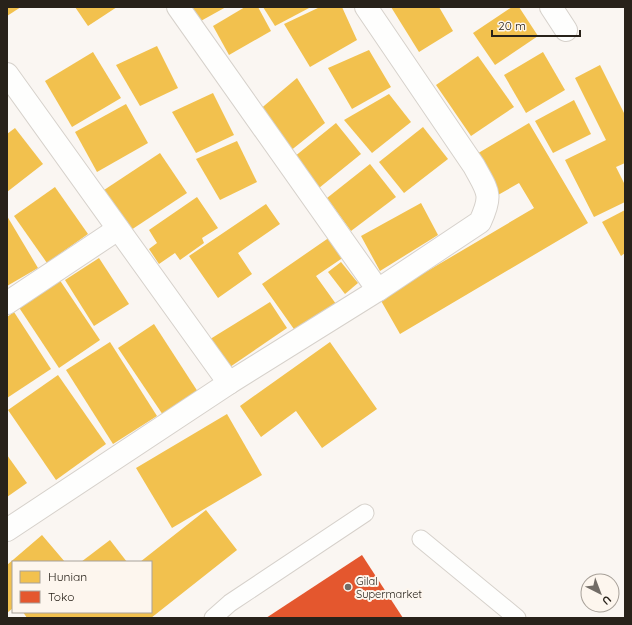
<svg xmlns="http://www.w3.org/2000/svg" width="632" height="625" font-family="Quicksand,sans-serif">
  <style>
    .homes { fill: #f2c14e }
    .shops { fill: #e4572e }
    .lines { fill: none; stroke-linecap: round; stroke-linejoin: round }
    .lane-casing { stroke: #d6d1cb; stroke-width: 19 }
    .street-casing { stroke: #d6d1cb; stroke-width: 24 }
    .lane { stroke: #fefefd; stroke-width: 17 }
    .street { stroke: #fefefd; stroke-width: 22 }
    .poi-dot { fill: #726c66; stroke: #fdf6ee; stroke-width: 1.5 }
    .labels { text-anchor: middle; stroke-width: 4; stroke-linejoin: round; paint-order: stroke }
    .poi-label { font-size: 11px; fill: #28221a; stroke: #fdf6ee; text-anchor: start }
  </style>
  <rect width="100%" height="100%" fill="#faf6f2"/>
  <g class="homes">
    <path d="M7,7h14l-14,9z"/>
    <path d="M75,7h42l-29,19z"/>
    <path d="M191,7h35l-27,15z"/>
    <path d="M245,7h13l13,24 -42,24 -16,-29z"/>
    <path d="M263,7h48l-36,19z"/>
    <path d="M320,7h22l15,33 -47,27 -26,-43z"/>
    <path d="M391,7h48l14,24 -34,21z"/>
    <path d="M512,7h7l19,29 -43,29 -22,-32z"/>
    <path d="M157,46l21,42 -38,18 -24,-41z"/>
    <path d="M369,50l22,37 -39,22 -24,-41z"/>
    <path d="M93,52l28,46 -49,29 -27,-46z"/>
    <path d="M543,52l22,38 -39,23 -22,-38z"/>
    <path d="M478,56l36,51 -43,29 -35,-51z"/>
    <path d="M600,65l25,50v48l-9,4 9,18v17l-31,15 -29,-57 41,-20 -31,-62z"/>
    <path d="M297,78l28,45 -36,29 -31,-41z"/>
    <path d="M213,93l21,42 -38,18 -24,-41z"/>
    <path d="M389,94l22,28 -39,31 -28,-33z"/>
    <path d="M574,100l17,34 -38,19 -18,-32z"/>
    <path d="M126,104l22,39 -51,29 -22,-40z"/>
    <path d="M336,123l25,31 -42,34 -25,-31z"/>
    <path d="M529,123l59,100 -188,111 -20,-35 154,-91 -15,-25 -21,12 -23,-40z"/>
    <path d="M423,127l25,32 -44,34 -25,-31z"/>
    <path d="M15,128l28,36 -36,28v-58z"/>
    <path d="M237,141l20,41 -37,18 -24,-41z"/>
    <path d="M160,153l27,40 -59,39 -27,-40z"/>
    <path d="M370,164l26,33 -45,34 -24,-33z"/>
    <path d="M55,187l33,47 -41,29 -33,-47z"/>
    <path d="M197,197l21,31 -16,10 2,5 -24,17 -5,-7 -16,11 -10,-15 8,-6 -8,-13z"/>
    <path d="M421,203l17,32 -58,36 -19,-35z"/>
    <path d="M266,204l14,20 -42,29 14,21 -34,24 -29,-42z"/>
    <path d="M625,210v43l-4,3 -19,-34z"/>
    <path d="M7,216l31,52 -31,18z"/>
    <path d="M330,237l14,20 -28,19 20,28 -40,28 -34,-48z"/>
    <path d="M99,258l30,46 -35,22 -29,-46z"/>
    <path d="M341,262l17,21 -13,11 -17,-22z"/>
    <path d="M59,279l41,61 -41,28 -41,-62z"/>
    <path d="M270,302l17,26 -60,41 -20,-28z"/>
    <path d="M14,312l37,57 -44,29v-81z"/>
    <path d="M154,324l44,68 -35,23 -45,-67z"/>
    <path d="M110,342l47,74 -44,28 -47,-74z"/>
    <path d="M330,342l47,67 -55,39 -26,-37 -35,26 -21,-31z"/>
    <path d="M58,375l48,69 -50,36 -48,-70z"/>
    <path d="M227,414l35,61 -90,53 -36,-60z"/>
    <path d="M7,455l20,28 -20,14z"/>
    <path d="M206,510l31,40 -86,68h-124l-4,-6h128v-50h-11z"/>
    <path d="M42,535l23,27h-52v46l-6,5v-48z"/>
    <path d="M110,540l17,22h-46z"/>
  </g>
  <path class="shops" d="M362,555l41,63h-137z"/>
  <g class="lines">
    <defs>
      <g id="lane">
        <path d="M421,539l96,79"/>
        <path d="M213,618l17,-15 135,-90"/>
      </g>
      <g id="street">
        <path d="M178,7l200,283"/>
        <path d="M551,7l15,23"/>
        <path d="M7,74l222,309 -222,147"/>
        <path d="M7,303l111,-74"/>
        <path d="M229,383l149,-93 102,-68c13,-28 8,-30 -6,-56l-108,-159"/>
      </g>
    </defs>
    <use href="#lane" class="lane-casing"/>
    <use href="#street" class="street-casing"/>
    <use href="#lane" class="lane"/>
    <use href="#street" class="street"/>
  </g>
  <circle class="poi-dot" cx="348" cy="587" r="4"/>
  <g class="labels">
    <g class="poi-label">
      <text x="356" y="585">Gilal<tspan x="356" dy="13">Supermarket</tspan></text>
    </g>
  </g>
  <rect width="632" height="625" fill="none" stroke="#28221a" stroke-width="16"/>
  <rect x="12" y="561" width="140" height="52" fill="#fdf6ee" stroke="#a8a199"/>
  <rect x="20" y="571" width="20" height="12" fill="#f2c14e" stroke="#a8a199"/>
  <text x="48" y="581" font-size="12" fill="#28221a">Hunian</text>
  <rect x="20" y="591" width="20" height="12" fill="#e4572e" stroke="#a8a199"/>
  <text x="48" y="601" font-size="12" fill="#28221a">Toko</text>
  <g transform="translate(600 593) rotate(138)"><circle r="19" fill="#fdf6ee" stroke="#a8a199"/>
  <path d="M0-3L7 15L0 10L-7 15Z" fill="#726c66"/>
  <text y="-6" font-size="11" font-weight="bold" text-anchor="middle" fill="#28221a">U</text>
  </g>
  <path d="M492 30v6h88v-6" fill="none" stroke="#28221a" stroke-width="2"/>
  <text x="498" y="30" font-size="12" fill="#28221a" stroke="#fdf6ee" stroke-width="3" paint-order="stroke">20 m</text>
</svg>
